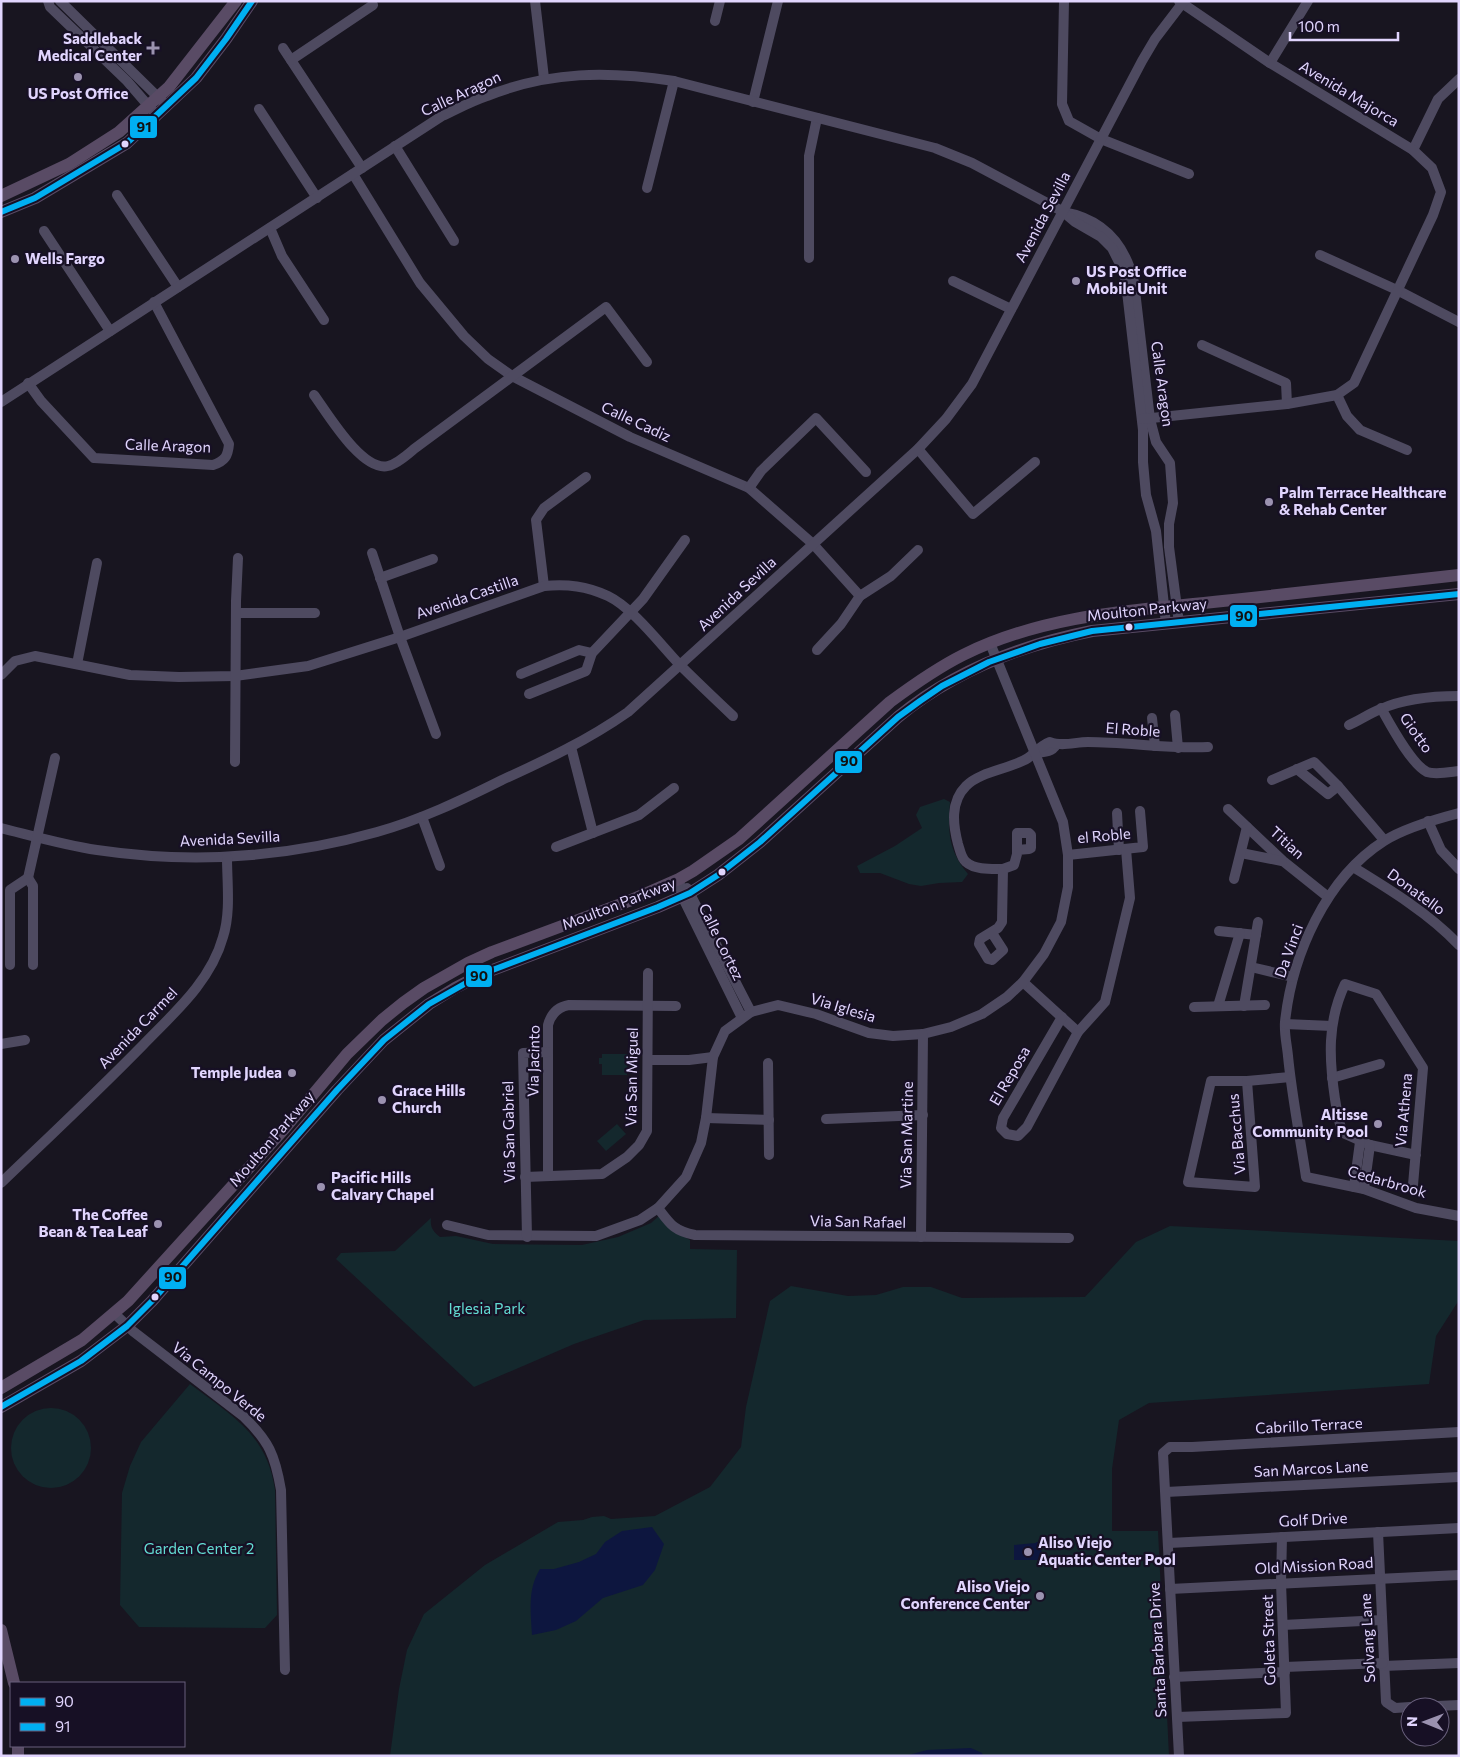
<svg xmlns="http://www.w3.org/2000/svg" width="1460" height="1757" font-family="Commissioner,sans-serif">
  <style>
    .green { fill: #14282d }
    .water { fill: #0d163f }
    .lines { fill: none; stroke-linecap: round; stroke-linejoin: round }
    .minor { stroke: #4e4a60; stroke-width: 10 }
    .major { stroke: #594b65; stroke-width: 12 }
    .bus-1-casing { stroke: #171025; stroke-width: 10 }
    .bus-2-casing { stroke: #171025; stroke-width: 10 }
    .bus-1 { stroke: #00aff2; stroke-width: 6 }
    .bus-2 { stroke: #00aff2; stroke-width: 6 }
    .poi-dot { fill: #9b92b0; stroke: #171025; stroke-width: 2 }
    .bus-dot { fill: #e1d5fe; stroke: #171025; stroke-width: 2 }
    .labels { text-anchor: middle; stroke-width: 4.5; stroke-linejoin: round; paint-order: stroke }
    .poi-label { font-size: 15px; font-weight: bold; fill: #e1d5fe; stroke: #171025; text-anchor: start }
    .street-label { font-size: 15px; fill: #e1d5fe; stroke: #171025 }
    .park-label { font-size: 15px; fill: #63dcd3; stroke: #171025 }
    .line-badge { stroke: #171025; stroke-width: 2 }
    .pale-badge-label { font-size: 14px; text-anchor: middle; font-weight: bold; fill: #111 }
  </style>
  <rect width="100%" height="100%" fill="#181520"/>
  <g class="green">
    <path d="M944,799l6,3c-2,30 -2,48 18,72l-6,8 -23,1 -18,3 -12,-2 -29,-11h-20l-3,-7 38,-20 27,-18 -6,-13 4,-8z"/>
    <path d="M602,1054h26l-1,21h-25v-11h-3v-6h3z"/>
    <path d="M617,1124l9,10 -20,17 -9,-10z"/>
    <path d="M660,1215l12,15 18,10v9l47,1 -1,68 -92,2 -70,24 -100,43 -138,-128 5,-6 54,-2 36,-33c-1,10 2,13 9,19l16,-1 37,8 89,1 36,-8 33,-14z"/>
    <path d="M1170,1226l289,15v59l-23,36 -7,48 -280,19 -30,17 -7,49v62h46l11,225h-779l9,-67 8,-39 17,-36 61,-49 73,-43 25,-2 9,-3 12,-1 7,3 44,-3 55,-29 31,-40 5,-40 24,-106 21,-15 57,10 28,-1 27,-8h28l31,11 123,-1 51,-55z"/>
    <path d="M190,1384c42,32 77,50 85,106l2,125 -12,13 -126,-1 -19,-22 2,-112 8,-27 11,-24z"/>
    <circle cx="51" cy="1448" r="40"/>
  </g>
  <g class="water">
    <path d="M652,1527l12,17 -9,26 -12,15 -40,13 -27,23 -20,9 -24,5c-1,-23 -5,-45 8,-66h14l25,-7 17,-8 9,-12 17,-11z"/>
    <path d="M1036,1542h5l1,18h-28v-15l22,-2z"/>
    <path d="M971,1748l11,5 1,3h-78l22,-6z"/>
  </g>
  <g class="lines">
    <g class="minor">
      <path d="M48,1l2,6 77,74 25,29"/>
      <path d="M60,1l103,101"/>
      <path d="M535,1l9,77"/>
      <path d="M1064,1l-2,103 7,17 32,18 88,35"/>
      <path d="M715,21l5,-20"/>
      <path d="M283,48l79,120"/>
      <path d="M291,60l82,-55"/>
      <path d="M1270,63l38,-62"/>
      <path d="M753,102l25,-101"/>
      <path d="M259,109l58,89"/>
      <path d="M395,146l59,95"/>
      <path d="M1413,150l25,-51 21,-20"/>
      <path d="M353,174l67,109 44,53 24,23 24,17 118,61 119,51 64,56 47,52"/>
      <path d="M647,188l27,-107"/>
      <path d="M117,195l61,92"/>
      <path d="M1063,212c40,7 62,32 71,70l16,137 6,23 14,21 3,40 -4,21v23l10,76"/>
      <path d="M270,228l12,28 42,64"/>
      <path d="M44,231l66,100"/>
      <path d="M1320,255l77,35 62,32"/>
      <path d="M809,258v-102l8,-38"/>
      <path d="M953,281l58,28"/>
      <path d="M1202,345l84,38 1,21"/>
      <path d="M28,383l13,18 53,57 119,7c12,-4 15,-9 16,-21l-75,-142"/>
      <path d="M314,395c14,19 48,77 74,71 9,-2 19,-11 26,-17l192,-142 41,55"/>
      <path d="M1337,395l10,21 13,14 47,20"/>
      <path d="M1,402l441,-286c15,-7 30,-15 45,-20 63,-25 121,-25 187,-15l261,67 37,15 90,48 13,11 26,15 11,11 11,22 3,13 17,147v32l3,33 10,36 10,93"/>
      <path d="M1142,419l145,-15 50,-9 17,-12 79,-168 8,-23 -9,-24 -19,-18 -143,-87 -91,-62"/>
      <path d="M918,449l55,65 62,-52"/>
      <path d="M749,488l12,-17 55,-53 50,54"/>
      <path d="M372,553l28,84 36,97"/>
      <path d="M380,578l53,-19"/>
      <path d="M544,586l-8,-66 8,-12 42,-31"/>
      <path d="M236,613h79"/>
      <path d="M817,650l24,-26 19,-28 31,-20 27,-26"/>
      <path d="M77,664l20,-101"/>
      <path d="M521,674l58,-24 13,3"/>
      <path d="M1,675l14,-14 20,-5 95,19 49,2 56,-1 73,-10 92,-29 144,-51c24,-2 42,0 64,10 25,12 52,48 72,69 17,17 35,34 53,51"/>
      <path d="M529,694l57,-23 6,-18 51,-54 42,-59"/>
      <path d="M1381,708c9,16 30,56 46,64 9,3 23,0 32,-1"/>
      <path d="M1175,715l3,33"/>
      <path d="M1152,718l3,28"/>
      <path d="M1349,725c11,-5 21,-12 32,-16 22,-10 53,-13 78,-13"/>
      <path d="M571,747l22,86"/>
      <path d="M1034,753c9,-1 17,0 22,-8"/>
      <path d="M235,762l1,-161 2,-43"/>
      <path d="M1297,769l31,25 10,-8"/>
      <path d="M1272,780l42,-18 24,24 46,54"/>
      <path d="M1228,809l55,52 45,36"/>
      <path d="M1117,813l2,37"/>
      <path d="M1459,813c-23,6 -55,15 -75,28 -58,37 -92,114 -99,181 -1,11 2,23 3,34 4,41 12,81 18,121l58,12 52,19 43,8"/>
      <path d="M422,817l18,49"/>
      <path d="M1428,821l13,29 18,19"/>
      <path d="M1,828c32,8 63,17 96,22 94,14 188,8 280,-18 43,-12 85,-32 125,-52 44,-20 86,-40 126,-68l290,-263 28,-30 26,-35 170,-323 13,-22 29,-38"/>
      <path d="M556,847l83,-32 35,-27"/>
      <path d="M1241,853l41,8"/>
      <path d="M1068,855l75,-8 -3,-36"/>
      <path d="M1353,867c36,22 77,47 106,78"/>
      <path d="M1003,869c-12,0 -28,1 -37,-7 -5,-4 -6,-12 -8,-18 -5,-19 -8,-42 8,-58 15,-15 45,-17 62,-28 8,-6 12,-12 22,-16 12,5 25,0 38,0 40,0 80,7 120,5"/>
      <path d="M28,878l27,-120"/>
      <path d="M28,878l5,8v79"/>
      <path d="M679,879l3,17 60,122"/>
      <path d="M1234,879l13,-52"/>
      <path d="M687,888l64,124"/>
      <path d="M1219,931l37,4"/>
      <path d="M992,933l11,17 -11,10 -4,-1 -9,-15 1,-5 18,-11 4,-6 1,-53 11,-4 3,-11v-21h12l2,2v13l-2,1 -12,1"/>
      <path d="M10,965v-75l18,-12"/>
      <path d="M1251,967l42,10"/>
      <path d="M1023,982l55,50"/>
      <path d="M1218,1006l22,-73"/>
      <path d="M1244,1006l14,-84"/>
      <path d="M1194,1007l71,-2"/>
      <path d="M1062,1017l-59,101 -2,10 6,6 11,2 9,-9 51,-95 27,-30 25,-104 -4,-49"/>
      <path d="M1285,1024l47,2"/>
      <path d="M1,1044l24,-4"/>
      <path d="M648,1060h41l24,-3"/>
      <path d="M768,1063l1,92"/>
      <path d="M1332,1078l48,-14"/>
      <path d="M1211,1081h36l8,106 -67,-5z"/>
      <path d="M1247,1081l43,-4"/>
      <path d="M706,1118l63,2"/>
      <path d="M826,1119l97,-4"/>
      <path d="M548,1176v-151c3,-11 9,-18 21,-20l107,1"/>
      <path d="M525,1177l77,-3 25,-17 12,-12 8,-14 1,-158"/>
      <path d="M1,1183c48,-46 96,-91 142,-138 31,-32 68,-64 80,-108 8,-25 4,-54 4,-80"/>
      <path d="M1413,1185l10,-117 -47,-74 -31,-10c-18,38 -16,75 -10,115 2,11 3,23 8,34l27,12 46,10"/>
      <path d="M1354,1187l6,-45"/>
      <path d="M1364,1189l6,-44"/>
      <path d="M658,1208c12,16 16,23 37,27l374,3"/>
      <path d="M447,1225l41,10 108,1 44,-16 18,-12 28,-31 15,-34 5,-25 7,-61 12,-26 26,-19 27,-7 38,9 53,19 24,3 30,-2 28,-7 31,-13 25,-17 16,-15 21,-28 17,-32 7,-35v-32l-5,-33 -73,-179"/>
      <path d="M527,1237l-4,-184 25,-1"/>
      <path d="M921,1237l2,-203"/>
      <path d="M114,1313l20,19 109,84c26,25 32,39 38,74l4,180"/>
      <path d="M1166,1492l293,-15"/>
      <path d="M1378,1532l8,170 9,6 15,-1"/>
      <path d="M1169,1543l290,-15"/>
      <path d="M1170,1589l289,-14"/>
      <path d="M1283,1625l99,-5"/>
      <path d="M1383,1666l76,-3"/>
      <path d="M1285,1667l98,-4"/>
      <path d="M1174,1677l111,-5"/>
      <path d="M1415,1707l44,-2"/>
      <path d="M1177,1717l109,-4 -5,-130 1,-46"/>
      <path d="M1179,1756l-16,-303 7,-6h22l267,-15"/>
    </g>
    <g class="major">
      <path d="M1,196l68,-32 50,-32 50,-45 67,-86"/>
      <path d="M1,212l34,-14 92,-55 69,-65 30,-39 26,-38"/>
      <path d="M1,1388l81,-48 46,-39 157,-173 62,-74 35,-34 21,-17 21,-15 44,-25 24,-11 137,-51 50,-22 14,-8 46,-32 151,-137c23,-17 47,-34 73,-47 84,-42 178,-45 270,-55 75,-8 150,-16 226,-25"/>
      <path d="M1,1407l80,-46 46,-35 25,-25 185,-211 47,-50 45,-36 26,-16 27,-14 176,-67 32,-14 28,-18 42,-33 138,-125c56,-46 123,-72 194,-86l367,-37"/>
      <path d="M1,1630l13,53"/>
      <path d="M18,1746v10"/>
    </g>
    <defs>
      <path id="bus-1" d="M1,1407l80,-46 46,-35 25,-25 185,-211 47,-50 45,-36 53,-30 176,-67 32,-14 28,-18 42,-33 138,-125 22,-16 22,-15 47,-24 51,-18 52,-13 367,-37"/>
      <path id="bus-2" d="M1,212l34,-14 92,-55 69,-65 30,-39 26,-38"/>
    </defs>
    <use href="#bus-1" class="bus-1-casing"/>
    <use href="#bus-2" class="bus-2-casing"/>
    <use href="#bus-1" class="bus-1"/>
    <use href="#bus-2" class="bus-2"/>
  </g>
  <g class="poi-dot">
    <path d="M150.5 40.5h5v5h5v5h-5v5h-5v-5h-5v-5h5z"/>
    <circle cx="78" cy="77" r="5"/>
    <circle cx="15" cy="259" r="5"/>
    <circle cx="1076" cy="281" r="5"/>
    <circle cx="1269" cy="502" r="5"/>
    <circle cx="292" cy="1073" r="5"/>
    <circle cx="382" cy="1100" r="5"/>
    <circle cx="1378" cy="1124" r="5"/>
    <circle cx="321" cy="1187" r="5"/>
    <circle cx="158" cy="1224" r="5"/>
    <circle cx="1028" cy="1552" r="5"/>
    <circle cx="1040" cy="1596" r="5"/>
  </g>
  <g class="bus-dot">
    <circle cx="125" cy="144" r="4.5"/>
    <circle cx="1129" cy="627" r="4.5"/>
    <circle cx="722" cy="872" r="4.5"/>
    <circle cx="155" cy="1297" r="4.5"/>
  </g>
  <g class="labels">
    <g class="poi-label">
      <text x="142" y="44" text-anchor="end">Saddleback<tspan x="142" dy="17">Medical Center</tspan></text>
      <text x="78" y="99" text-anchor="middle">US Post Office</text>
      <text x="25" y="264">Wells Fargo</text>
      <text x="1086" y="277">US Post Office<tspan x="1086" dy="17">Mobile Unit</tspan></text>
      <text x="1279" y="498">Palm Terrace Healthcare<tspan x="1279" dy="17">&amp; Rehab Center</tspan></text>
      <text x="282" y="1078" text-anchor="end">Temple Judea</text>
      <text x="392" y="1096">Grace Hills<tspan x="392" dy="17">Church</tspan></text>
      <text x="1368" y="1120" text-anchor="end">Altisse<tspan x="1368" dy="17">Community Pool</tspan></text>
      <text x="331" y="1183">Pacific Hills<tspan x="331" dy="17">Calvary Chapel</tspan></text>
      <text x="148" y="1220" text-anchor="end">The Coffee<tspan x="148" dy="17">Bean &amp; Tea Leaf</tspan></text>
      <text x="1038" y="1548">Aliso Viejo<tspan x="1038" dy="17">Aquatic Center Pool</tspan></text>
      <text x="1030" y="1592" text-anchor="end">Aliso Viejo<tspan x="1030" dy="17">Conference Center</tspan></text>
    </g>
    <g class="street-label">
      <text transform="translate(461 94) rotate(-25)" y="5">Calle Aragon</text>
      <text transform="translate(1349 94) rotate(31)" y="5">Avenida Majorca</text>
      <text transform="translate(1043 217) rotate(-62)" y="5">Avenida Sevilla</text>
      <text transform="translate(1162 384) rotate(82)" y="5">Calle Aragon</text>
      <text transform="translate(636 422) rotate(25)" y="5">Calle Cadiz</text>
      <text transform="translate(168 446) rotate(2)" y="5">Calle Aragon</text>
      <text transform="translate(737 594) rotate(-43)" y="5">Avenida Sevilla</text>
      <text transform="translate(467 597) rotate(-19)" y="5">Avenida Castilla</text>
      <text transform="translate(1147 610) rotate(-6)" y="5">Moulton Parkway</text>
      <text transform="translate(1133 730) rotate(4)" y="5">El Roble</text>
      <text transform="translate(1416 733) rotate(55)" y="5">Giotto</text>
      <text transform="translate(1104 836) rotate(-5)" y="5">el Roble</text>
      <text transform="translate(230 839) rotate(-3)" y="5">Avenida Sevilla</text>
      <text transform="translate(1287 843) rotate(42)" y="5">Titian</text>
      <text transform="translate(1416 892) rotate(36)" y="5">Donatello</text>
      <text transform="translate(619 904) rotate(-21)" y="5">Moulton Parkway</text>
      <text transform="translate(721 942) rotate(64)" y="5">Calle Cortez</text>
      <text transform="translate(1289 951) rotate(-70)" y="5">Da Vinci</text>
      <text transform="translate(843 1008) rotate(17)" y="5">Via Iglesia</text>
      <text transform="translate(138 1028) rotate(-46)" y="5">Avenida Carmel</text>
      <text transform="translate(534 1061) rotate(-89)" y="5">Via Jacinto</text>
      <text transform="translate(1010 1076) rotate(-60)" y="5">El Reposa</text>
      <text transform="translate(632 1077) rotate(-89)" y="5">Via San Miguel</text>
      <text transform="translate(1404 1110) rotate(-85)" y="5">Via Athena</text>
      <text transform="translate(509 1132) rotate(-91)" y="5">Via San Gabriel</text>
      <text transform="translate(1237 1134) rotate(-95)" y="5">Via Bacchus</text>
      <text transform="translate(907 1135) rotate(-89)" y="5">Via San Martine</text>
      <text transform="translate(272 1139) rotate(-49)" y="5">Moulton Parkway</text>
      <text transform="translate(1387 1182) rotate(16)" y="5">Cedarbrook</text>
      <text transform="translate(858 1222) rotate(1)" y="5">Via San Rafael</text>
      <text transform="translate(219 1382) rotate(39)" y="5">Via Campo Verde</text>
      <text transform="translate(1309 1426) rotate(-3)" y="5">Cabrillo Terrace</text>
      <text transform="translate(1311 1469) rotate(-3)" y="5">San Marcos Lane</text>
      <text transform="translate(1313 1520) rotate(-3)" y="5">Golf Drive</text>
      <text transform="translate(1314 1566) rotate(-3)" y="5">Old Mission Road</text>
      <text transform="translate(1368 1638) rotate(-93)" y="5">Solvang Lane</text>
      <text transform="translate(1269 1640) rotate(-92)" y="5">Goleta Street</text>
      <text transform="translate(1158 1650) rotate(-93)" y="5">Santa Barbara Drive</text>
    </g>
    <g class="park-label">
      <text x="487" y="1314">Iglesia Park</text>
      <text x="199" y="1554">Garden Center 2</text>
    </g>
  </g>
  <g class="line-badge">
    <rect x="129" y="115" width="29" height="24" rx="5" fill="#00aff2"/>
    <rect x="1229" y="604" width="29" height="24" rx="5" fill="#00aff2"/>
    <rect x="834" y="750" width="29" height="24" rx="5" fill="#00aff2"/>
    <rect x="465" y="964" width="28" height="24" rx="5" fill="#00aff2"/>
    <rect x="158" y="1266" width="29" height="24" rx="5" fill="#00aff2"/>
  </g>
  <g class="pale-badge-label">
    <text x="144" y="132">91</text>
    <text x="1244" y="621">90</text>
    <text x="849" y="766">90</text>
    <text x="479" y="981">90</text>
    <text x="173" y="1282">90</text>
  </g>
  <rect width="1460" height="1757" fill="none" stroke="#e1d5fe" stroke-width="5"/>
  <rect x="10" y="1682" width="175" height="65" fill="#171025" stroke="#685f7c"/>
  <rect x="20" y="1698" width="25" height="8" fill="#00aff2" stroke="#685f7c"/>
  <text x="55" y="1707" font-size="15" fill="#e1d5fe">90</text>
  <rect x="20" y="1723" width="25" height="8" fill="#00aff2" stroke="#685f7c"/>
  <text x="55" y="1732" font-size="15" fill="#e1d5fe">91</text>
  <g transform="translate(1425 1722) rotate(271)"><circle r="24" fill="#171025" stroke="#685f7c"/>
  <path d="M0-4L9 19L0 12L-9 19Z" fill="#9b92b0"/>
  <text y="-8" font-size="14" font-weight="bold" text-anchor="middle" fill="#e1d5fe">N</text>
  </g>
  <path d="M1290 32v8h108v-8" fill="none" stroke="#e1d5fe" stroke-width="2.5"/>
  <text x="1298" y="32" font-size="15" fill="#e1d5fe" stroke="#171025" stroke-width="4" paint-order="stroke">100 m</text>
</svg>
